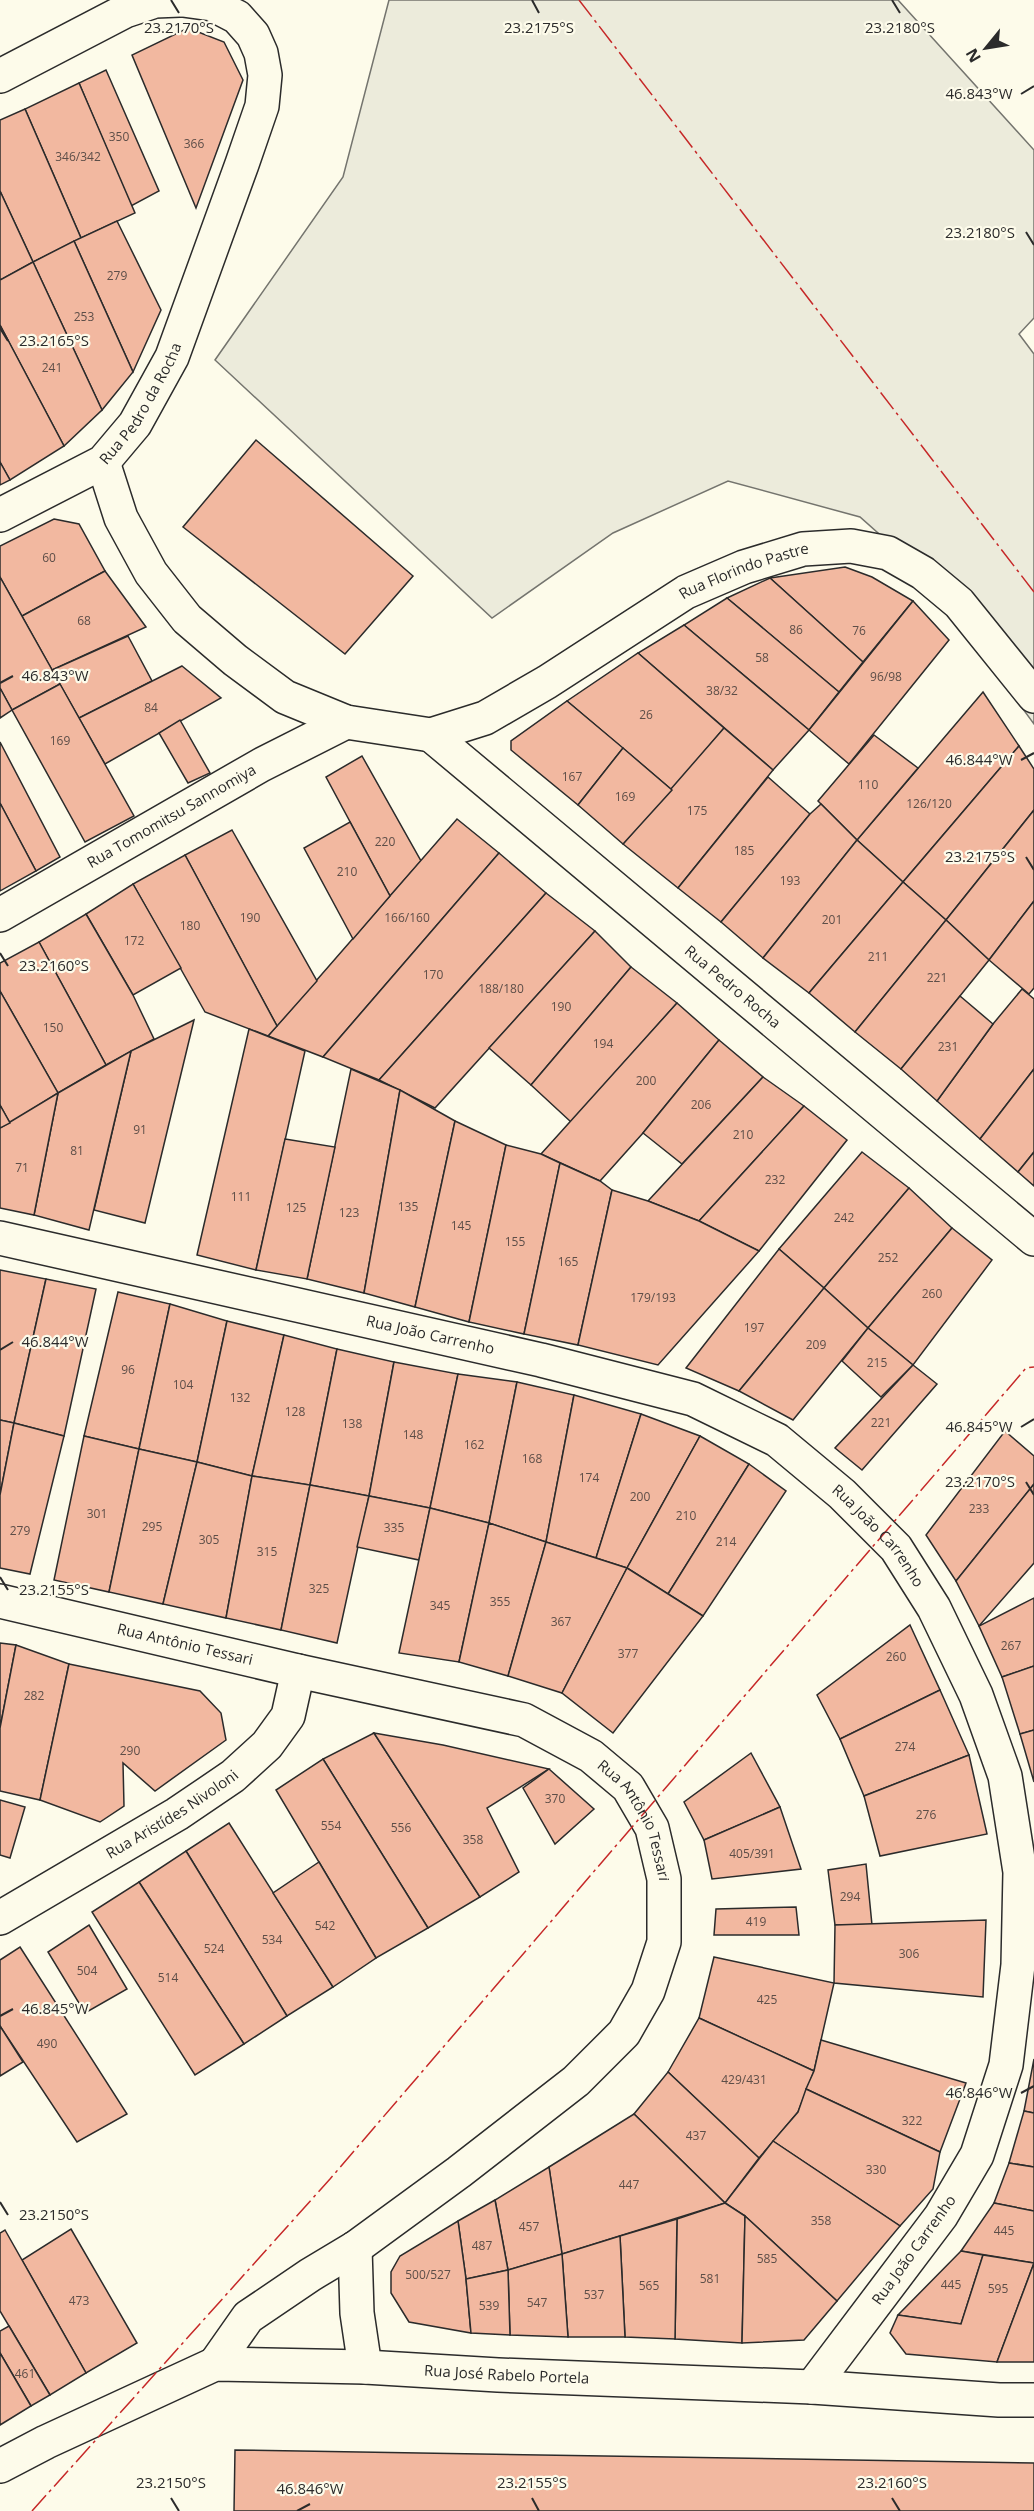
<svg xmlns="http://www.w3.org/2000/svg" width="1034" height="2511" font-family="'Open Sans',sans-serif">
  <style>
    .green { fill: #ecebdb; stroke: #74746e; stroke-width: 1.5 }
    .building { fill: #f2b8a0; stroke: #2b2b2b; stroke-width: 1.5 }
    .lines { fill: none; stroke-linecap: round; stroke-linejoin: round }
    .minor-casing { stroke: #2b2b2b; stroke-width: 36 }
    .tertiary-casing { stroke: #2b2b2b; stroke-width: 36 }
    .minor { stroke: #fdfbea; stroke-width: 33 }
    .tertiary { stroke: #fdfbea; stroke-width: 33 }
    .power { stroke: #c62828; stroke-width: 1.5; stroke-dasharray: 21 4.5 3 4.5; stroke-linecap: butt }
    .ticks { fill: none; stroke: #2b2b2b; stroke-width: 2 }
    .labels { text-anchor: middle; stroke-width: 4.5; stroke-linejoin: round; paint-order: stroke }
    .number-label { font-size: 12px; fill: #5d4e48 }
    .street-label { font-size: 15px; fill: #2b2b2b; stroke: #fdfbea }
    .ticks-label { font-size: 15px; text-anchor: middle; fill: #2b2b2b; stroke: #fdfbea; stroke-width: 4.5; stroke-linejoin: round; paint-order: stroke }
  </style>
  <rect width="100%" height="100%" fill="#fdfbea"/>
  <path class="green" d="M389,0h509l136,150v168l-15,16 15,20v370l-111,-151 -63,-56 -132,-36 -115,52 -121,85 -277,-258 128,-183z"/>
  <g class="building">
    <path d="M188,28l36,14 19,38 -47,128 -64,-153z"/>
    <path d="M106,70l53,121 -28,15 -52,-123z"/>
    <path d="M79,83l56,130 -54,25 -56,-129z"/>
    <path d="M25,109l56,129 -48,24 -33,-71v-71z"/>
    <path d="M0,191l33,71 -33,18z"/>
    <path d="M117,221l44,89 -28,62 -59,-131z"/>
    <path d="M74,241l59,131 -31,38 -69,-148z"/>
    <path d="M33,262l69,148 -38,36 -64,-121v-45z"/>
    <path d="M0,325l64,121 -54,34 -10,-18z"/>
    <path d="M256,440l157,136 -68,78 -162,-127z"/>
    <path d="M0,462l10,18 -10,5z"/>
    <path d="M54,519l25,5 26,47 -83,45 -22,-39v-31z"/>
    <path d="M845,567l27,10 41,24 -50,61 -93,-84z"/>
    <path d="M105,571l41,56 -94,43 -30,-54z"/>
    <path d="M0,577l60,107 -48,26 -12,-22z"/>
    <path d="M770,578l93,84 -24,30 -112,-94z"/>
    <path d="M727,598l112,94 -30,38 -125,-105z"/>
    <path d="M913,601l36,39 -100,124 -40,-34z"/>
    <path d="M684,625l125,105 -36,40 -135,-117z"/>
    <path d="M128,636l24,45 -73,37 -27,-48z"/>
    <path d="M638,653l86,75 -52,62 -105,-89z"/>
    <path d="M182,666l39,32 -116,66 -26,-46z"/>
    <path d="M60,684l74,132 -49,26 -73,-132z"/>
    <path d="M0,688l12,22 -12,8z"/>
    <path d="M983,692l36,54 -116,136 -46,-42z"/>
    <path d="M567,701l56,47 -45,57 -67,-55v-9z"/>
    <path d="M180,720l30,53 -22,10 -29,-50z"/>
    <path d="M724,728l49,42 -95,118 -55,-44z"/>
    <path d="M874,735l44,33 -61,72 -39,-39z"/>
    <path d="M0,742l60,115 -24,14 -36,-68z"/>
    <path d="M1019,746l15,23v41l-88,110 -43,-38z"/>
    <path d="M623,748l49,42 -49,54 -45,-39z"/>
    <path d="M362,756l59,105 -31,35 -64,-119z"/>
    <path d="M768,777l42,37 -89,108 -43,-34z"/>
    <path d="M0,803l36,68 -36,20z"/>
    <path d="M821,804l36,36 -94,118 -42,-36 89,-108z"/>
    <path d="M1034,810v91l-45,59 -43,-40z"/>
    <path d="M457,819l42,34 -176,204 -55,-21z"/>
    <path d="M350,822l40,74 -37,43 -49,-91z"/>
    <path d="M232,830l85,151 -40,45 -92,-171z"/>
    <path d="M857,840l46,42 -94,111 -46,-35z"/>
    <path d="M499,853l47,40 -167,187 -56,-23z"/>
    <path d="M185,855l92,171 -9,10 -63,-24 -72,-128z"/>
    <path d="M903,882l43,38 -91,112 -46,-39z"/>
    <path d="M133,884l48,84 -48,27 -47,-81z"/>
    <path d="M546,893l49,38 -160,177 -56,-28z"/>
    <path d="M1034,901v87l-5,6 -40,-34z"/>
    <path d="M86,914l47,81 21,44 -48,26 -67,-123z"/>
    <path d="M946,920l43,40 -88,109 -46,-37z"/>
    <path d="M595,931l36,36 -100,118 -42,-37z"/>
    <path d="M39,942l67,123 -48,28 -58,-102v-28z"/>
    <path d="M631,967l46,36 -106,119 -40,-37z"/>
    <path d="M1022,989l12,10v70l-54,70 -43,-38 56,-77z"/>
    <path d="M0,991l58,102 -48,30 -10,-18z"/>
    <path d="M960,996l33,28 -56,77 -36,-32z"/>
    <path d="M677,1003l42,37 -76,93 -43,48 -59,-27z"/>
    <path d="M194,1020l-49,203 -51,-13 37,-159z"/>
    <path d="M249,1029l56,22 -49,219 -59,-15z"/>
    <path d="M719,1040l44,37 -81,87 -39,-31z"/>
    <path d="M131,1051l-42,179 -55,-15 24,-122z"/>
    <path d="M351,1069l49,21 -36,203 -57,-14z"/>
    <path d="M1034,1069v83l-16,20 -38,-33z"/>
    <path d="M763,1077l41,29 -105,115 -51,-20z"/>
    <path d="M400,1090l55,31 -40,186 -51,-14z"/>
    <path d="M58,1093l-24,122 -34,-7v-80z"/>
    <path d="M0,1105l10,18 -10,5z"/>
    <path d="M804,1106l43,34 -88,111 -60,-30z"/>
    <path d="M455,1121l51,24 -37,177 -54,-15z"/>
    <path d="M285,1139l50,8 -28,132 -51,-9z"/>
    <path d="M506,1145l35,9 19,9 -36,171 -55,-12z"/>
    <path d="M862,1152l47,36 -85,100 -45,-39z"/>
    <path d="M1034,1152v34l-16,-14z"/>
    <path d="M560,1163l40,18 12,9 -34,155 -54,-11z"/>
    <path d="M909,1188l43,40 -84,100 -44,-40z"/>
    <path d="M612,1190l36,11 51,20 60,30 -101,114 -80,-20z"/>
    <path d="M952,1228l40,32 -79,105 -45,-37z"/>
    <path d="M779,1249l45,39 -85,103 -53,-23z"/>
    <path d="M0,1270l46,9 -32,144 -14,-3z"/>
    <path d="M46,1279l50,10 -32,147 -50,-13z"/>
    <path d="M824,1288l44,40 -75,92 -54,-29z"/>
    <path d="M118,1292l52,12 -31,145 -55,-13z"/>
    <path d="M170,1304l57,17 -30,141 -58,-13z"/>
    <path d="M227,1321l57,14 -32,141 -55,-14z"/>
    <path d="M868,1328l45,37 -32,32 -39,-36z"/>
    <path d="M284,1335l53,14 -27,136 -58,-9z"/>
    <path d="M337,1349l57,13 -25,134 -59,-11z"/>
    <path d="M394,1362l64,12 -28,134 -61,-12z"/>
    <path d="M913,1365l24,19 -75,86 -27,-22z"/>
    <path d="M458,1374l59,8 -28,141 -59,-15z"/>
    <path d="M517,1382l57,13 -28,147 -57,-19z"/>
    <path d="M574,1395l67,19 -45,144 -50,-16z"/>
    <path d="M641,1414l59,22 -73,132 -31,-10z"/>
    <path d="M0,1420l14,3 -14,72z"/>
    <path d="M14,1423l50,13 -34,138 -30,-6v-73z"/>
    <path d="M1005,1431l29,25v28l-78,97 -30,-46z"/>
    <path d="M84,1436l55,13 -30,143 -55,-12z"/>
    <path d="M700,1436l49,28 -81,130 -41,-26z"/>
    <path d="M139,1449l58,13 -34,142 -54,-12z"/>
    <path d="M197,1462l55,14 -26,142 -63,-14z"/>
    <path d="M749,1464l37,27 -83,125 -35,-22z"/>
    <path d="M252,1476l58,9 -29,145 -55,-12z"/>
    <path d="M1034,1484v79l-55,63 -23,-45z"/>
    <path d="M310,1485l59,11 -32,147 -56,-13z"/>
    <path d="M369,1496l61,12 -11,52 -62,-13z"/>
    <path d="M430,1508l59,15 -30,139 -60,-9z"/>
    <path d="M489,1523l57,19 -38,134 -49,-14z"/>
    <path d="M546,1542l81,26 -65,125 -54,-17z"/>
    <path d="M627,1568l76,48 -90,117 -51,-40z"/>
    <path d="M1034,1598v68l-32,11 -23,-51z"/>
    <path d="M910,1625l30,65 -100,49 -23,-44z"/>
    <path d="M0,1643l16,2 -16,83z"/>
    <path d="M16,1645l53,19 -29,136 -40,-9v-63z"/>
    <path d="M69,1664l131,27 21,22 5,27 -71,51 -32,-28 1,43 -24,16 -60,-22z"/>
    <path d="M1034,1666v64l-14,4 -18,-57z"/>
    <path d="M940,1690l29,65 -105,41 -24,-57z"/>
    <path d="M1034,1730v52l-14,-48z"/>
    <path d="M374,1733l106,164 -52,31 -105,-169z"/>
    <path d="M374,1733l69,12 106,24 -62,39 32,64 -39,25z"/>
    <path d="M751,1753l29,54 -76,33 -20,-38z"/>
    <path d="M969,1755l18,79 -107,22 -16,-60z"/>
    <path d="M323,1759l105,169 -52,30 -100,-168z"/>
    <path d="M549,1769l45,40 -39,35 -32,-56z"/>
    <path d="M0,1800l25,7 -15,51 -10,-3z"/>
    <path d="M780,1807l21,62 -89,10 -8,-39z"/>
    <path d="M229,1823l104,164 -46,29 -101,-165z"/>
    <path d="M186,1851l101,165 -43,28 -105,-162z"/>
    <path d="M319,1862l57,96 -43,29 -60,-94z"/>
    <path d="M866,1864l6,61h-37l-7,-55z"/>
    <path d="M139,1882l105,162 -49,31 -103,-163z"/>
    <path d="M796,1907l3,28h-85l2,-26z"/>
    <path d="M986,1920l-3,77 -149,-14 1,-58z"/>
    <path d="M89,1925l38,64 -42,24 -37,-61z"/>
    <path d="M20,1947l107,167 -50,28 -77,-116v-66z"/>
    <path d="M714,1957l120,26 -20,88 -115,-53z"/>
    <path d="M699,2018l115,53 -16,41 -39,46 -91,-86z"/>
    <path d="M0,2026l23,36 -23,14z"/>
    <path d="M821,2040l145,43 -26,69 -134,-63 8,-18z"/>
    <path d="M1034,2059v54l-10,-2z"/>
    <path d="M668,2072l91,86 -34,45 -91,-89z"/>
    <path d="M806,2089l134,63 -7,37 -33,37 -127,-85 25,-29z"/>
    <path d="M1024,2111l10,2v54l-25,-4z"/>
    <path d="M634,2114l91,89 -163,51 -13,-87z"/>
    <path d="M773,2141l127,85 -63,75 -92,-85 -20,-13z"/>
    <path d="M1009,2163l25,4v44l-40,-8z"/>
    <path d="M549,2167l13,87 -54,16 -13,-70z"/>
    <path d="M495,2200l13,70 -42,9 -8,-58z"/>
    <path d="M725,2203l20,13 -3,127 -67,-4 2,-120z"/>
    <path d="M994,2203l40,8v52l-73,-12z"/>
    <path d="M745,2216l92,85 -33,39 -62,3z"/>
    <path d="M677,2219l-2,120 -50,-2 -5,-101z"/>
    <path d="M458,2221l8,58 5,54 -62,-11 -18,-29v-21l9,-16z"/>
    <path d="M71,2229l66,114 -51,30 -64,-113z"/>
    <path d="M5,2230l81,143 -36,22 -50,-84v-78z"/>
    <path d="M620,2236l5,101h-57l-6,-83z"/>
    <path d="M961,2251l22,4 -22,69 -63,-9z"/>
    <path d="M562,2254l6,83 -58,-2 -2,-65z"/>
    <path d="M983,2255l51,8 -37,99 -91,-8 -16,-21 8,-18 63,9z"/>
    <path d="M1034,2263v99h-37z"/>
    <path d="M508,2270l2,65 -39,-2 -5,-54z"/>
    <path d="M9,2326l41,69 -19,11 -31,-53v-22z"/>
    <path d="M0,2353l31,53 -31,19z"/>
    <path d="M235,2450l799,13v48h-800z"/>
  </g>
  <g class="lines">
    <defs>
      <g id="minor">
        <path d="M0,76l125,-65 30,-10 25,-1"/>
        <path id="s1" d="M103,462l18,56 30,55 36,46 48,41 50,37 61,25 85,13 54,-17 62,-36 139,-90 58,-25 59,-18 48,-3 37,7 35,20 36,30 75,93"/>
        <path id="s2" d="M0,515l103,-53 32,-38 37,-67 70,-193 20,-58 3,-31 -4,-22 -8,-18 -16,-18 -25,-13 -29,-4"/>
        <path id="s3" d="M431,735l603,504"/>
        <path id="s4" d="M0,915l261,-150 85,-43"/>
        <path id="s5" d="M0,1238l541,122 152,39 84,41 65,54 54,54 38,60 42,87 29,81 15,96 -2,93 -12,100 -29,90 -36,61 -129,171"/>
        <path id="s6" d="M0,1601l298,70 226,49 67,36 37,31 24,41 12,51v63l-16,49 -24,42 -48,48 -117,91 -104,76 -45,27 -62,42 -33,47"/>
        <path id="s7" d="M0,1918l177,-104 56,-38 34,-31 21,-29 10,-45"/>
        <path d="M355,2248l2,65 8,54"/>
      </g>
      <g id="tertiary">
        <path id="s8" d="M0,2466l46,-24 169,-78 150,3 133,8 314,12 187,13h35"/>
      </g>
    </defs>
    <use href="#minor" class="minor-casing"/>
    <use href="#tertiary" class="tertiary-casing"/>
    <use href="#minor" class="minor"/>
    <use href="#tertiary" class="tertiary"/>
    <g class="power">
      <path d="M579,0l455,592"/>
      <path d="M32,2511l298,-332 696,-811 8,-1"/>
    </g>
  </g>
  <path class="ticks" d="M171,0l8,13M532,0l7,13M892,0l8,13M1021,94l13,-8M1026,232l8,13M0,328l8,13M0,683l13,-7M1021,760l13,-7M1026,857l8,13M0,953l8,13M0,1350l13,-8M1021,1427l13,-8M1026,1482l8,13M0,1577l8,13M0,2016l13,-7M1021,2093l13,-7M0,2202l8,13M171,2498l8,13M532,2498l7,13M892,2498l8,13M297,2511l13,-7"/>
  <g class="labels">
    <g class="number-label">
      <text x="119" y="141">350</text>
      <text x="194" y="148">366</text>
      <text x="78" y="161">346/342</text>
      <text x="117" y="280">279</text>
      <text x="84" y="321">253</text>
      <text x="52" y="372">241</text>
      <text x="49" y="562">60</text>
      <text x="84" y="625">68</text>
      <text x="796" y="634">86</text>
      <text x="859" y="635">76</text>
      <text x="762" y="662">58</text>
      <text x="886" y="681">96/98</text>
      <text x="722" y="695">38/32</text>
      <text x="151" y="712">84</text>
      <text x="646" y="719">26</text>
      <text x="60" y="745">169</text>
      <text x="572" y="781">167</text>
      <text x="868" y="789">110</text>
      <text x="625" y="801">169</text>
      <text x="929" y="808">126/120</text>
      <text x="697" y="815">175</text>
      <text x="385" y="846">220</text>
      <text x="744" y="855">185</text>
      <text x="347" y="876">210</text>
      <text x="790" y="885">193</text>
      <text x="250" y="922">190</text>
      <text x="407" y="922">166/160</text>
      <text x="832" y="924">201</text>
      <text x="190" y="930">180</text>
      <text x="134" y="945">172</text>
      <text x="878" y="961">211</text>
      <text x="433" y="979">170</text>
      <text x="937" y="982">221</text>
      <text x="501" y="993">188/180</text>
      <text x="561" y="1011">190</text>
      <text x="53" y="1032">150</text>
      <text x="603" y="1048">194</text>
      <text x="948" y="1051">231</text>
      <text x="646" y="1085">200</text>
      <text x="701" y="1109">206</text>
      <text x="140" y="1134">91</text>
      <text x="743" y="1139">210</text>
      <text x="77" y="1155">81</text>
      <text x="22" y="1172">71</text>
      <text x="775" y="1184">232</text>
      <text x="241" y="1201">111</text>
      <text x="408" y="1211">135</text>
      <text x="296" y="1212">125</text>
      <text x="349" y="1217">123</text>
      <text x="844" y="1222">242</text>
      <text x="461" y="1230">145</text>
      <text x="515" y="1246">155</text>
      <text x="888" y="1262">252</text>
      <text x="568" y="1266">165</text>
      <text x="932" y="1298">260</text>
      <text x="653" y="1302">179/193</text>
      <text x="754" y="1332">197</text>
      <text x="816" y="1349">209</text>
      <text x="877" y="1367">215</text>
      <text x="128" y="1374">96</text>
      <text x="183" y="1389">104</text>
      <text x="240" y="1402">132</text>
      <text x="295" y="1416">128</text>
      <text x="881" y="1427">221</text>
      <text x="352" y="1428">138</text>
      <text x="413" y="1439">148</text>
      <text x="474" y="1449">162</text>
      <text x="532" y="1463">168</text>
      <text x="589" y="1482">174</text>
      <text x="640" y="1501">200</text>
      <text x="979" y="1513">233</text>
      <text x="97" y="1518">301</text>
      <text x="686" y="1520">210</text>
      <text x="152" y="1531">295</text>
      <text x="394" y="1532">335</text>
      <text x="20" y="1535">279</text>
      <text x="209" y="1544">305</text>
      <text x="726" y="1546">214</text>
      <text x="267" y="1556">315</text>
      <text x="319" y="1593">325</text>
      <text x="500" y="1606">355</text>
      <text x="440" y="1610">345</text>
      <text x="561" y="1626">367</text>
      <text x="1011" y="1650">267</text>
      <text x="628" y="1658">377</text>
      <text x="896" y="1661">260</text>
      <text x="34" y="1700">282</text>
      <text x="905" y="1751">274</text>
      <text x="130" y="1755">290</text>
      <text x="555" y="1803">370</text>
      <text x="926" y="1819">276</text>
      <text x="331" y="1830">554</text>
      <text x="401" y="1832">556</text>
      <text x="473" y="1844">358</text>
      <text x="752" y="1858">405/391</text>
      <text x="850" y="1901">294</text>
      <text x="756" y="1926">419</text>
      <text x="325" y="1930">542</text>
      <text x="272" y="1944">534</text>
      <text x="214" y="1953">524</text>
      <text x="909" y="1958">306</text>
      <text x="87" y="1975">504</text>
      <text x="168" y="1982">514</text>
      <text x="767" y="2004">425</text>
      <text x="47" y="2048">490</text>
      <text x="744" y="2084">429/431</text>
      <text x="912" y="2125">322</text>
      <text x="696" y="2140">437</text>
      <text x="876" y="2174">330</text>
      <text x="629" y="2189">447</text>
      <text x="821" y="2225">358</text>
      <text x="529" y="2231">457</text>
      <text x="1004" y="2235">445</text>
      <text x="482" y="2250">487</text>
      <text x="767" y="2263">585</text>
      <text x="428" y="2279">500/527</text>
      <text x="710" y="2283">581</text>
      <text x="951" y="2289">445</text>
      <text x="649" y="2290">565</text>
      <text x="998" y="2293">595</text>
      <text x="594" y="2299">537</text>
      <text x="79" y="2305">473</text>
      <text x="537" y="2307">547</text>
      <text x="489" y="2310">539</text>
      <text x="25" y="2378">461</text>
    </g>
    <g class="street-label">
      <text dy="5" stroke="none"><textPath href="#s2" startOffset="186">Rua Pedro da Rocha</textPath></text>
      <text dy="5" stroke="none"><textPath href="#s1" startOffset="813">Rua Florindo Pastre</textPath></text>
      <text dy="5" stroke="none"><textPath href="#s4" startOffset="198">Rua Tomomitsu Sannomiya</textPath></text>
      <text dy="5" stroke="none"><textPath href="#s3" startOffset="393">Rua Pedro Rocha</textPath></text>
      <text dy="5" stroke="none"><textPath href="#s5" startOffset="441">Rua João Carrenho</textPath></text>
      <text dy="5" stroke="none"><textPath href="#s5" startOffset="945">Rua João Carrenho</textPath></text>
      <text dy="5" stroke="none"><textPath href="#s6" startOffset="190">Rua Antônio Tessari</textPath></text>
      <text dy="5" stroke="none"><textPath href="#s7" startOffset="201">Rua Aristídes Nivoloni</textPath></text>
      <text dy="5" stroke="none"><textPath href="#s6" startOffset="694">Rua Antônio Tessari</textPath></text>
      <text transform="translate(914 2250) rotate(-54)" y="5">Rua João Carrenho</text>
      <text dy="5" stroke="none"><textPath href="#s8" startOffset="530">Rua José Rabelo Portela</textPath></text>
    </g>
  </g>
  <g class="ticks-label">
    <text x="179" y="33">23.2170°S</text>
    <text x="539" y="33">23.2175°S</text>
    <text x="900" y="33">23.2180°S</text>
    <text x="979" y="99">46.843°W</text>
    <text x="980" y="238">23.2180°S</text>
    <text x="54" y="346">23.2165°S</text>
    <text x="55" y="681">46.843°W</text>
    <text x="979" y="765">46.844°W</text>
    <text x="980" y="862">23.2175°S</text>
    <text x="54" y="971">23.2160°S</text>
    <text x="55" y="1347">46.844°W</text>
    <text x="979" y="1432">46.845°W</text>
    <text x="980" y="1487">23.2170°S</text>
    <text x="54" y="1595">23.2155°S</text>
    <text x="55" y="2014">46.845°W</text>
    <text x="979" y="2098">46.846°W</text>
    <text x="54" y="2220">23.2150°S</text>
    <text x="171" y="2488">23.2150°S</text>
    <text x="532" y="2488">23.2155°S</text>
    <text x="892" y="2488">23.2160°S</text>
    <text x="310" y="2494">46.846°W</text>
  </g>
  <g transform="translate(986 48) rotate(240)" stroke="#fdfbea" stroke-width="4.5" paint-order="stroke">
  <path d="M0-4.5L10 22L0 15L-10 22Z" fill="#2b2b2b"/>
  <text y="-9" font-size="16" font-weight="bold" text-anchor="middle" fill="#2b2b2b">N</text>
  </g>
</svg>
